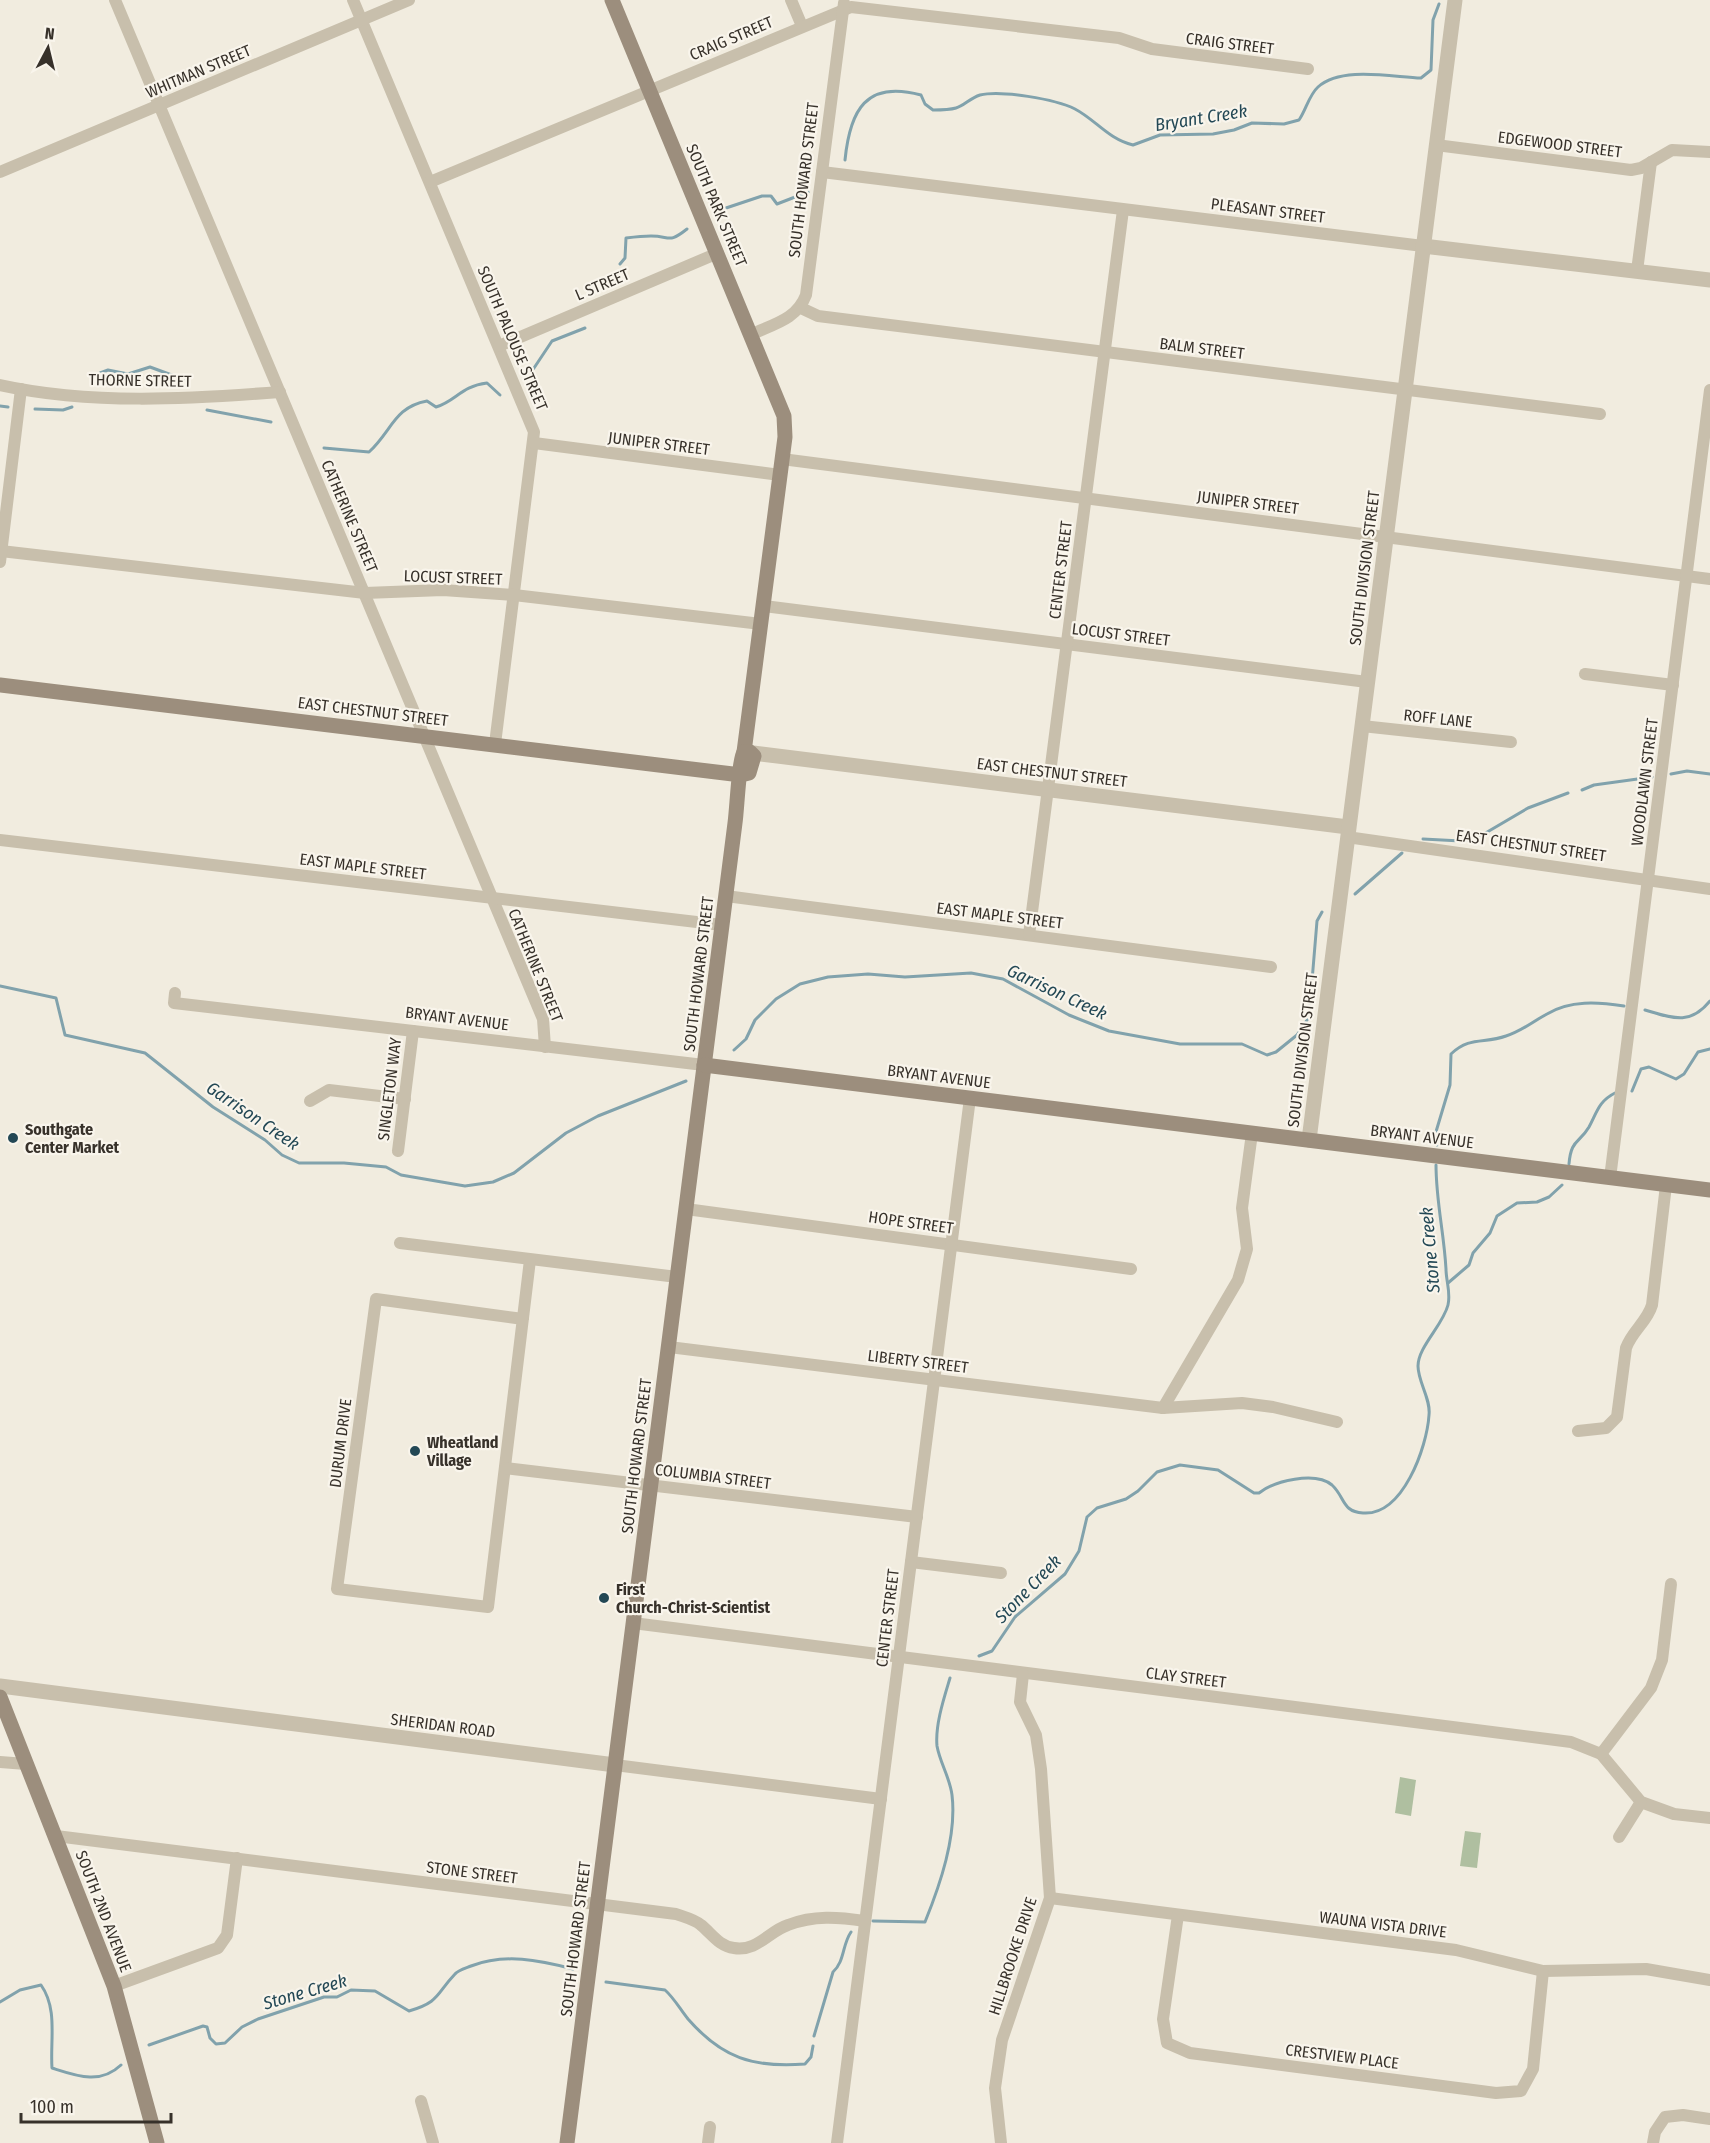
<svg xmlns="http://www.w3.org/2000/svg" width="1710" height="2143" font-family="'Fira Sans Condensed',sans-serif">
  <style>
    .green { fill: #afbfa0 }
    .lines { fill: none; stroke-linecap: round; stroke-linejoin: round }
    .stream { stroke: #81a2ac; stroke-width: 3 }
    .minor { stroke: #c8bfac; stroke-width: 12 }
    .tertiary { stroke: #c8bfac; stroke-width: 15 }
    .secondary { stroke: #9c8e7d; stroke-width: 15 }
    .poi-dot { fill: #234855; stroke: #f9f5ec; stroke-width: 2 }
    .labels { text-anchor: middle; stroke-width: 4.5; stroke-linejoin: round; paint-order: stroke }
    .street-label { font-size: 16px; fill: #37312a; stroke: #f9f5ec }
    .poi-label { font-size: 16px; font-weight: bold; fill: #37312a; stroke: #f9f5ec; text-anchor: start }
    .water-label { font-size: 18px; font-style: italic; fill: #234855; stroke: #f9f5ec }
  </style>
  <rect width="100%" height="100%" fill="#f1ecdf"/>
  <g class="green">
    <path d="M1400,1777l16,3 -5,36 -16,-3z"/>
    <path d="M1465,1831l16,2 -4,35 -17,-2z"/>
  </g>
  <g class="lines">
    <g class="stream">
      <path d="M845,160c5,-50 21,-80 76,-65l4,9 8,6c7,0 16,0 23,-2 8,-2 14,-10 24,-13 21,-5 75,4 95,14 21,11 33,30 58,36l27,-10 53,-1 21,-4 18,-7 32,1 15,-4c7,-10 10,-25 19,-33 23,-21 74,-10 103,-9l10,-8 2,-50 6,-16"/>
      <path d="M723,209l39,-13h9l6,8 31,-12"/>
      <path d="M620,264l5,-6 1,-20c8,-1 17,-2 25,-2 20,0 17,8 36,-7"/>
      <path d="M532,371l20,-30 33,-13"/>
      <path d="M96,378l4,-5 8,-3 20,4 22,-7 38,14"/>
      <path d="M0,406l8,1"/>
      <path d="M35,409l28,1 9,-3"/>
      <path d="M207,410l64,12"/>
      <path d="M324,448l45,4c23,-21 25,-45 58,-51l9,6c20,-6 25,-21 51,-24l13,12"/>
      <path d="M1671,774l16,-3 23,3"/>
      <path d="M1582,790l12,-5 58,-8"/>
      <path d="M1423,839l38,2 16,-3 51,-30 40,-15"/>
      <path d="M1355,894l47,-41"/>
      <path d="M0,986l56,12 9,37 80,18 68,54 52,33 17,15 17,8h45l42,4 15,8 64,11 28,-4 21,-9 52,-40 32,-17 88,-35"/>
      <path d="M1645,1010c27,8 45,16 65,-9"/>
      <path d="M734,1050l12,-11 9,-19 21,-21 24,-15 28,-7 40,-3 37,3 66,-4 32,6 66,36 40,16 71,13h62l25,11 9,-3 21,-17 12,-18 8,-96 5,-9"/>
      <path d="M1632,1091l9,-22 8,-2 27,12 8,-5 14,-22 12,-3"/>
      <path d="M1437,1145l-2,-10 15,-50 1,-31c19,-18 33,-10 55,-18 16,-5 26,-14 41,-22 23,-14 51,-12 77,-8"/>
      <path d="M1569,1164c2,-25 10,-20 20,-37 8,-15 10,-26 26,-34"/>
      <path d="M1448,1283l21,-18 4,-12 17,-20 7,-17 20,-13 20,-1 12,-5 13,-12"/>
      <path d="M979,1656l13,-5 23,-34 50,-43 14,-23 8,-34 10,-9 29,-9 12,-8 19,-19 23,-7 38,5 36,23h5c15,-12 56,-22 73,-8 13,12 10,27 31,28 40,3 64,-66 66,-98 2,-16 -11,-33 -11,-49 0,-19 25,-41 30,-61 3,-12 -2,-24 -2,-36 -2,-36 -10,-68 -10,-104"/>
      <path d="M873,1921l52,1c15,-37 32,-86 27,-127 -2,-17 -12,-32 -15,-49 -2,-21 7,-48 13,-68"/>
      <path d="M606,1982l59,8c9,8 15,19 23,29 34,39 65,49 117,45l6,-7 2,-11"/>
      <path d="M0,2002l20,-12 21,-5c17,24 9,55 11,83 25,8 48,17 69,-3"/>
      <path d="M814,2036l19,-64c12,-11 9,-27 18,-40"/>
      <path d="M149,2045l54,-19 4,1 3,11 6,6 9,-1 17,-16 16,-8 66,-22h13l14,-7 24,1 34,20c31,-9 27,-17 46,-37 3,-4 11,-6 16,-8 34,-13 68,-6 102,3"/>
    </g>
    <g class="minor">
      <path d="M115,0l428,1019 2,28"/>
      <path d="M353,0l181,432 -39,312"/>
      <path d="M791,0l11,26"/>
      <path d="M1436,145l195,25 10,-2 31,-18 38,2"/>
      <path d="M0,172l409,-172"/>
      <path d="M822,172l601,74"/>
      <path d="M430,182l421,-175 268,31 33,11 156,20"/>
      <path d="M1637,271l14,-109"/>
      <path d="M801,308l17,8 782,98"/>
      <path d="M752,334c22,-10 45,-15 54,-39l38,-292"/>
      <path d="M499,346l219,-93"/>
      <path d="M0,385c91,20 188,14 280,7"/>
      <path d="M534,443l246,32"/>
      <path d="M782,459l928,120"/>
      <path d="M1,551l364,42 78,-3 71,5 247,29"/>
      <path d="M0,562l21,-173"/>
      <path d="M764,606l603,76"/>
      <path d="M1585,674l88,11"/>
      <path d="M1362,726l149,16"/>
      <path d="M1347,837l363,52"/>
      <path d="M0,840l722,85"/>
      <path d="M726,896l545,71"/>
      <path d="M1029,935l94,-725"/>
      <path d="M175,993l-1,10 530,62"/>
      <path d="M310,1101l19,-11 76,9"/>
      <path d="M398,1151l15,-120"/>
      <path d="M1610,1178l100,-788"/>
      <path d="M686,1209l445,60"/>
      <path d="M400,1243l277,34"/>
      <path d="M523,1319l-147,-20 -39,290 151,18 42,-347"/>
      <path d="M669,1347l494,61 79,-5 31,4 64,15"/>
      <path d="M1163,1408l75,-128 9,-31 -5,-41 10,-75"/>
      <path d="M1578,1431l28,-3 11,-11 9,-69c6,-17 21,-26 26,-43l14,-120"/>
      <path d="M505,1468l412,49"/>
      <path d="M911,1562l90,11"/>
      <path d="M633,1623l938,119 30,12 40,48 33,12 36,4"/>
      <path d="M1601,1754l50,-66 11,-28 9,-76"/>
      <path d="M0,1762l26,2"/>
      <path d="M615,1765l266,34"/>
      <path d="M56,1836l620,78c8,3 18,5 25,11 11,9 18,21 33,23 23,4 35,-17 54,-23 26,-10 50,-8 77,-4"/>
      <path d="M1619,1837l22,-35"/>
      <path d="M1050,1898l406,52 87,21 103,-2 64,11"/>
      <path d="M1178,1915l-15,104 4,24 23,10 306,40 25,-2 12,-22 10,-98"/>
      <path d="M114,1986l104,-38 9,-13 10,-77"/>
      <path d="M421,2101l12,42"/>
      <path d="M708,2143l2,-16"/>
      <path d="M837,2143l133,-1045"/>
      <path d="M1001,2143l-6,-55 7,-48 48,-142 -9,-129 -5,-34 -16,-33 3,-28"/>
      <path d="M1653,2143l2,-11 10,-15 18,-2 27,4"/>
    </g>
    <g class="tertiary">
      <path d="M1423,246l287,34"/>
      <path d="M753,753l595,74"/>
      <path d="M1309,1140l146,-1140"/>
      <path d="M0,1686l615,79"/>
    </g>
    <g class="secondary">
      <path d="M612,0l172,416 1,21 -41,315"/>
      <path d="M0,685l741,90 8,-2 5,-17 -4,-4h-6c-5,7 -7,57 -9,71l-168,1320"/>
      <path d="M704,1065l1006,125"/>
      <path d="M0,1697l114,289 43,157"/>
    </g>
  </g>
  <g class="poi-dot">
    <circle cx="13" cy="1138" r="6"/>
    <circle cx="415" cy="1451" r="6"/>
    <circle cx="604" cy="1598" r="6"/>
  </g>
  <g class="labels">
    <g class="street-label">
      <text transform="translate(731 38) rotate(-23)" y="6">CRAIG STREET</text>
      <text transform="translate(1230 43) rotate(7)" y="6">CRAIG STREET</text>
      <text transform="translate(198 71) rotate(-23)" y="6">WHITMAN STREET</text>
      <text transform="translate(1560 144) rotate(7)" y="6">EDGEWOOD STREET</text>
      <text transform="translate(803 180) rotate(-83)" y="6">SOUTH HOWARD STREET</text>
      <text transform="translate(717 205) rotate(67)" y="6">SOUTH PARK STREET</text>
      <text transform="translate(1268 210) rotate(7)" y="6">PLEASANT STREET</text>
      <text transform="translate(602 284) rotate(-23)" y="6">L STREET</text>
      <text transform="translate(513 338) rotate(67)" y="6">SOUTH PALOUSE STREET</text>
      <text transform="translate(1202 348) rotate(7)" y="6">BALM STREET</text>
      <text transform="translate(140 380) rotate(1)" y="6">THORNE STREET</text>
      <text transform="translate(659 443) rotate(7)" y="6">JUNIPER STREET</text>
      <text transform="translate(1248 502) rotate(7)" y="6">JUNIPER STREET</text>
      <text transform="translate(350 516) rotate(67)" y="6">CATHERINE STREET</text>
      <text transform="translate(1364 568) rotate(-83)" y="6">SOUTH DIVISION STREET</text>
      <text transform="translate(1060 570) rotate(-83)" y="6">CENTER STREET</text>
      <text transform="translate(453 577) rotate(2)" y="6">LOCUST STREET</text>
      <text transform="translate(1121 634) rotate(7)" y="6">LOCUST STREET</text>
      <text transform="translate(373 711) rotate(7)" y="6">EAST CHESTNUT STREET</text>
      <text transform="translate(1438 718) rotate(6)" y="6">ROFF LANE</text>
      <text transform="translate(1052 772) rotate(7)" y="6">EAST CHESTNUT STREET</text>
      <text transform="translate(1644 782) rotate(-83)" y="6">WOODLAWN STREET</text>
      <text transform="translate(1531 845) rotate(8)" y="6">EAST CHESTNUT STREET</text>
      <text transform="translate(363 866) rotate(7)" y="6">EAST MAPLE STREET</text>
      <text transform="translate(1000 915) rotate(7)" y="6">EAST MAPLE STREET</text>
      <text transform="translate(536 965) rotate(68)" y="6">CATHERINE STREET</text>
      <text transform="translate(698 974) rotate(-83)" y="6">SOUTH HOWARD STREET</text>
      <text transform="translate(457 1018) rotate(7)" y="6">BRYANT AVENUE</text>
      <text transform="translate(1302 1050) rotate(-83)" y="6">SOUTH DIVISION STREET</text>
      <text transform="translate(939 1076) rotate(7)" y="6">BRYANT AVENUE</text>
      <text transform="translate(389 1089) rotate(-83)" y="6">SINGLETON WAY</text>
      <text transform="translate(1422 1136) rotate(7)" y="6">BRYANT AVENUE</text>
      <text transform="translate(911 1222) rotate(8)" y="6">HOPE STREET</text>
      <text transform="translate(918 1361) rotate(7)" y="6">LIBERTY STREET</text>
      <text transform="translate(340 1443) rotate(-83)" y="6">DURUM DRIVE</text>
      <text transform="translate(636 1456) rotate(-83)" y="6">SOUTH HOWARD STREET</text>
      <text transform="translate(713 1476) rotate(7)" y="6">COLUMBIA STREET</text>
      <text transform="translate(887 1618) rotate(-83)" y="6">CENTER STREET</text>
      <text transform="translate(1186 1677) rotate(7)" y="6">CLAY STREET</text>
      <text transform="translate(443 1725) rotate(7)" y="6">SHERIDAN ROAD</text>
      <text transform="translate(472 1872) rotate(7)" y="6">STONE STREET</text>
      <text transform="translate(104 1911) rotate(69)" y="6">SOUTH 2ND AVENUE</text>
      <text transform="translate(1383 1924) rotate(7)" y="6">WAUNA VISTA DRIVE</text>
      <text transform="translate(575 1939) rotate(-83)" y="6">SOUTH HOWARD STREET</text>
      <text transform="translate(1012 1956) rotate(-72)" y="6">HILLBROOKE DRIVE</text>
      <text transform="translate(1342 2056) rotate(7)" y="6">CRESTVIEW PLACE</text>
    </g>
    <g class="poi-label">
      <text x="25" y="1135">Southgate<tspan x="25" dy="18">Center Market</tspan></text>
      <text x="427" y="1448">Wheatland<tspan x="427" dy="18">Village</tspan></text>
      <text x="616" y="1595">First<tspan x="616" dy="18">Church-Christ-Scientist</tspan></text>
    </g>
    <g class="water-label">
      <text transform="translate(1201 118) rotate(-9)" y="6">Bryant Creek</text>
      <text transform="translate(1057 992) rotate(25)" y="6">Garrison Creek</text>
      <text transform="translate(253 1116) rotate(34)" y="6">Garrison Creek</text>
      <text transform="translate(1430 1250) rotate(-95)" y="6">Stone Creek</text>
      <text transform="translate(1028 1589) rotate(-46)" y="6">Stone Creek</text>
      <text transform="translate(305 1992) rotate(-16)" y="6">Stone Creek</text>
    </g>
  </g>
  <g transform="translate(48 48) rotate(7)" stroke="#f9f5ec" stroke-width="4.5" paint-order="stroke">
  <path d="M0-4.5L10 22L0 15L-10 22Z" fill="#37312a"/>
  <text y="-9" font-size="16" font-weight="bold" text-anchor="middle" fill="#37312a">N</text>
  </g>
  <path d="M21 2113v9h150v-9" fill="none" stroke="#37312a" stroke-width="3"/>
  <text x="30" y="2113" font-size="18" fill="#37312a" stroke="#f9f5ec" stroke-width="4.5" paint-order="stroke">100 m</text>
</svg>
